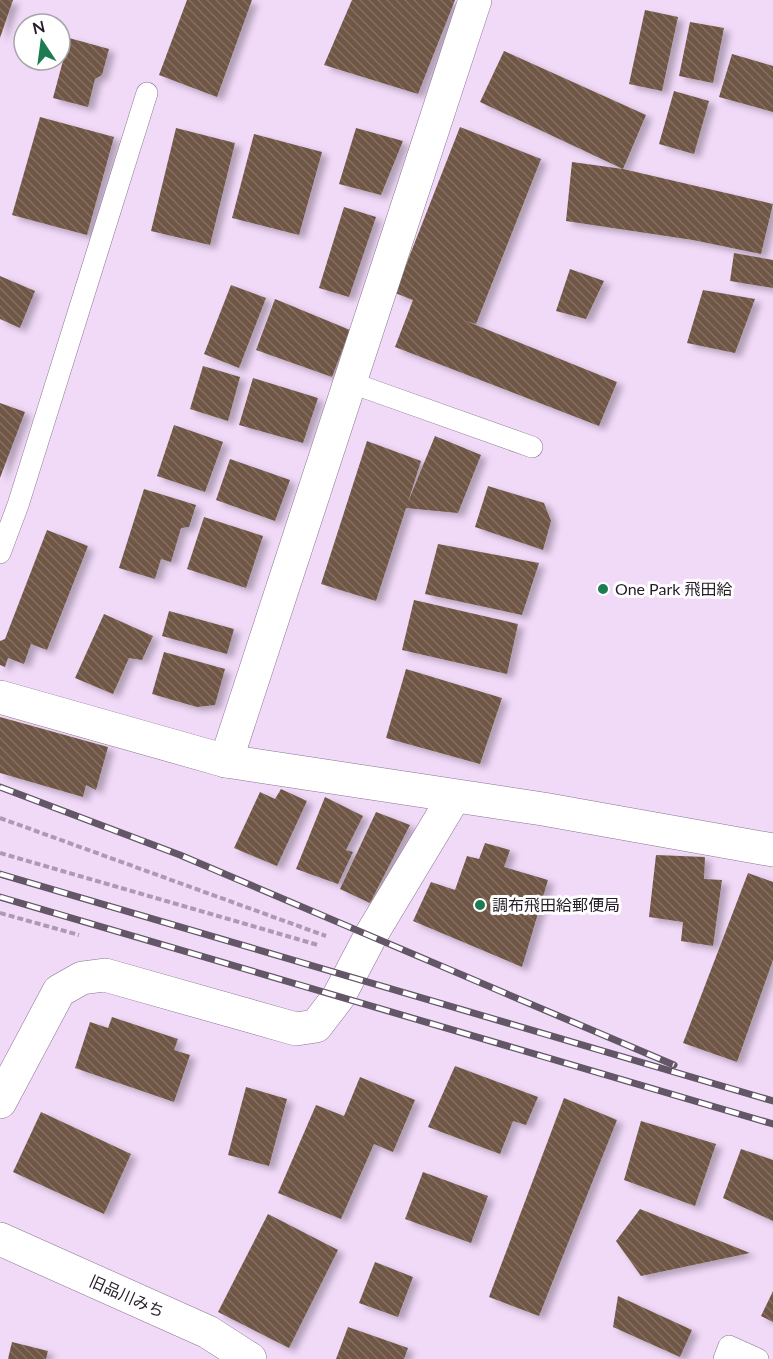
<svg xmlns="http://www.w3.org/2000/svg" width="773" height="1359" font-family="Lato,'Noto Sans JP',sans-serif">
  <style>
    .building { fill: url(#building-back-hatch); filter: url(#shadow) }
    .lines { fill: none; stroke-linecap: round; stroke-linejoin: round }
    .service-casing { stroke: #89738f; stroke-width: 22 }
    .minor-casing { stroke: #89738f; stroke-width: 34 }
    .path { stroke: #ad9ab2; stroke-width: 4; stroke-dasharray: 6 3; stroke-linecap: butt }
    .service { stroke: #fff; stroke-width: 21 }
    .minor { stroke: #fff; stroke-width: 33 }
    .rail-casing { stroke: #635667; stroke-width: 7 }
    .rail { stroke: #fff; stroke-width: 4.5; stroke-dasharray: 14; stroke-linecap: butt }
    .poi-dot { fill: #1c7b51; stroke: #fff; stroke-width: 2 }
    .labels { text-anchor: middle; stroke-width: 6; stroke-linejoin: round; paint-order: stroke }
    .poi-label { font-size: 16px; fill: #261d29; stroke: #fff; text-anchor: start }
    .street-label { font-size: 16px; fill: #261d29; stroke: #fff }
  </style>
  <defs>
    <pattern id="building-back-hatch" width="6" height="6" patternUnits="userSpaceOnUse" patternTransform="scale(1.5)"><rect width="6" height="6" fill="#6f5745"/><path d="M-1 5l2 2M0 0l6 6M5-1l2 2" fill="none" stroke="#837064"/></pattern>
    <filter id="shadow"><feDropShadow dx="6" dy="4" stdDeviation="3" flood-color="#0004"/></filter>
  </defs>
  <rect width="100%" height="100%" fill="#f1d9f8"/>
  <g class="building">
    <path d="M0,0h13l-13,38z"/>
    <path d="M187,0h65l-35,97 -58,-22z"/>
    <path d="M352,0h103l-37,94 -94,-29z"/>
    <path d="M645,10l33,7 -16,74 -33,-7z"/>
    <path d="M690,22l34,6 -11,55 -34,-7z"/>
    <path d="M69,38l40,11 -7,26 -7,4 -7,28 -35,-9z"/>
    <path d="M504,51l142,64 -23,54 -143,-67z"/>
    <path d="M732,54l41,12v46l-54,-15z"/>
    <path d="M674,91l35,10 -15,53 -35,-10z"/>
    <path d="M40,117l74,20 -27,98 -75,-20z"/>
    <path d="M460,127l81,32 -65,165 -10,-3 151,61 -18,44 -204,-79 18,-47 -18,-7z"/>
    <path d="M176,128l59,15 -25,102 -59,-14z"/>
    <path d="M356,128l47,13 -22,54 -42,-11z"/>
    <path d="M254,134l68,18 -23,83 -67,-17z"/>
    <path d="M572,162l51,7 150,35 -12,50 -68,-14 -127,-19z"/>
    <path d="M344,207l32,10 -27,80 -30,-9z"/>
    <path d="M734,253l39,7v28l-43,-7z"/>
    <path d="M570,269l34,12 -18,38 -30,-8z"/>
    <path d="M0,276l35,15 -15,37 -20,-9z"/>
    <path d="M231,285l35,13 -27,70 -35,-14z"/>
    <path d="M703,290l52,9 -20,54 -48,-10z"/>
    <path d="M275,299l75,31 -18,47 -76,-27z"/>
    <path d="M203,366l37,11 -12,44 -38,-12z"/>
    <path d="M253,378l65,20 -15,45 -64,-18z"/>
    <path d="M0,403l25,9 -25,66z"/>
    <path d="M174,425l49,17 -18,50 -48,-16z"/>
    <path d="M435,436l46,19 -23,58 -52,-5 -30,93 -55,-17 46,-143 54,20 -13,41z"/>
    <path d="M230,459l60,21 -15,41 -59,-21z"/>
    <path d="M488,486l56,17 7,18 -8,29 -68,-23z"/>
    <path d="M144,489l52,16 -7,22 -8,1 -10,34 -10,-3 -6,20 -36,-11z"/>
    <path d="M204,517l59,19 -17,52 -59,-19z"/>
    <path d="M47,530l41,16 -41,104 -16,-6 -7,20 -16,-6 -3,9 -5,-2v-24l5,-2z"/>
    <path d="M438,544l101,19 -17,52 -97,-21z"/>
    <path d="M414,600l104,24 -11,50 -105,-24z"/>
    <path d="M169,611l65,18 -7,25 -65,-18z"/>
    <path d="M104,614l49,22 -11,24 -13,-2 -16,36 -38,-16z"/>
    <path d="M164,652l61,17 -10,36 -18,2 -45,-13z"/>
    <path d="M406,669l96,29 -22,66 -94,-26z"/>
    <path d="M0,717l108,30 -12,43 -10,-5 -3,12 -83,-24z"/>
    <path d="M281,789l26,12 -30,65 -43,-18 26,-56 15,7z"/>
    <path d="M325,797l38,19 -17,34 7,2 -15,32 -42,-15z"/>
    <path d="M376,812l34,13 -40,78 -30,-14z"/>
    <path d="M485,843l25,7 -6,17 44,13 -26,87 -109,-46 18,-39 24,8 12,-34 12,3z"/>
    <path d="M656,855l49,2 -1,22 18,1 -9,66 -32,-5 2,-19 -34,-5z"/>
    <path d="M748,873l25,9v78l-36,102 -54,-19z"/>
    <path d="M112,1017l66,22 -4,11 16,5 -16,47 -99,-34 15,-46 18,6z"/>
    <path d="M455,1066l83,31 -12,28 -13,-4 -13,33 -72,-27z"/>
    <path d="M360,1077l55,23 -22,52 -19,-8 -33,75 -63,-26 38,-88 28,11z"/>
    <path d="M246,1087l41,12 -18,67 -41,-11z"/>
    <path d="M564,1098l53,22 -78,196 -50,-19z"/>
    <path d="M41,1112l90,42 -27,60 -91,-42z"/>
    <path d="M641,1121l75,23 -21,62 -71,-26z"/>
    <path d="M741,1149l32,11v61l-50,-23z"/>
    <path d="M423,1172l65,24 -17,47 -66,-24z"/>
    <path d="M640,1209l110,44 -109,23 -25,-35z"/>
    <path d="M268,1214l70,36 -49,98 -71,-36z"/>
    <path d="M375,1262l38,15 -15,40 -39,-14z"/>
    <path d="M773,1291v31l-12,-6z"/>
    <path d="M618,1296l74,34 -12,27 -67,-30z"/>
    <path d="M348,1327l60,21 -4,11h-68z"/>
    <path d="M12,1342l36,9 -2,8h-38z"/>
  </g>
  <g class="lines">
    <defs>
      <g id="service">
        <path d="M349,382l183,65"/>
        <path d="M0,553l18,-48 129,-412"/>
        <path d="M724,1359l5,-13 29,13"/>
      </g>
      <g id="minor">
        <path d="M0,697l226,64 317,48 230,41"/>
        <path d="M226,761l249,-761"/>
        <path d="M0,1102l59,-111 23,-13 23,-3 191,54 20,-3 23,-30 32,-61 83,-138"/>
        <path d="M0,1239l208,93 42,27"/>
      </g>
    </defs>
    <use href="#service" class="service-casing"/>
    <use href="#minor" class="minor-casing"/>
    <g class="path">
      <path d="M0,818l326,118"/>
      <path d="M0,853l318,92"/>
      <path d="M0,913l79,22"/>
    </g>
    <use href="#service" class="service"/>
    <use href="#minor" class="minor"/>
    <defs>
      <g id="rail">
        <path d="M0,787l180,68 494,210"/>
        <path d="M0,874l773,227"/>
        <path d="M0,897l773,227"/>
      </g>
    </defs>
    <use href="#rail" class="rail-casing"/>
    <use href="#rail" class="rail"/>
  </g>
  <g class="poi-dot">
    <circle cx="603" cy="589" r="6"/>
    <circle cx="480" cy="905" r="6"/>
  </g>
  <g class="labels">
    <g class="poi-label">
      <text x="615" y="595">One Park 飛田給</text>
      <text x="492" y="911">調布飛田給郵便局</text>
    </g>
    <g class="street-label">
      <text transform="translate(127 1296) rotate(24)" y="6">旧品川みち</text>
    </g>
  </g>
  <g transform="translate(42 42) rotate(347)"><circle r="28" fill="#ffffff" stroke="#a8a5a9" stroke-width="1.5"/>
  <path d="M0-4.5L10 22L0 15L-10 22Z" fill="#1c7b51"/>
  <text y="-9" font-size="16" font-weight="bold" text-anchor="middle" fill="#261d29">N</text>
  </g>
</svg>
